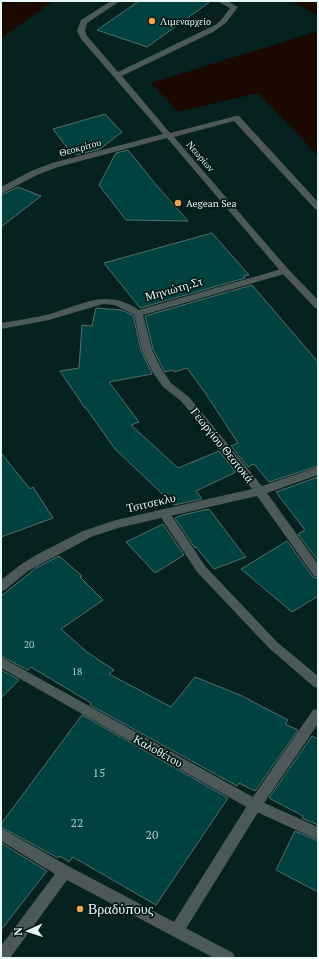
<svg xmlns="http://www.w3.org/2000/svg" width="319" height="959" font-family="'PT Serif',serif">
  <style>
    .water { fill: #1b0900 }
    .pier { fill: #052120 }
    .building { fill: #00423f; stroke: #526f6c }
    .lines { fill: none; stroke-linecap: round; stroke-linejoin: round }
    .service { fill: #4d5958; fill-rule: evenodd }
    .minor { fill: #4d5958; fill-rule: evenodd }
    .poi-dot { fill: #f6a246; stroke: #001817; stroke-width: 1.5 }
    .labels { text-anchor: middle; stroke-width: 3.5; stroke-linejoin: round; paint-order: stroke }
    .far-poi-label { font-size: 10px; fill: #e8f8f6; stroke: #001817; text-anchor: start }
    .far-street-label { font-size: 10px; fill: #e8f8f6; stroke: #001817 }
    .number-label { font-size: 10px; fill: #aecac8 }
    .street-label { font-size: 12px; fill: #e8f8f6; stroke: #001817 }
    .near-number-label { font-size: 12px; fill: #aecac8 }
    .near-poi-label { font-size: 14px; fill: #e8f8f6; stroke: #001817; text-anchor: start }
  </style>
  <rect width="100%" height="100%" fill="#052120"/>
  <g class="water">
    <path d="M1,1h52l-52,38z"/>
    <path d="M292,1h26v15z"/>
    <path d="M318,31v125l-60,-63 -81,19 -27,-29z"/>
  </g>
  <path class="pier" d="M318,29v2l-167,52 27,29 80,-19 60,63v2l-60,-63 -81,19 -28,-30 1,-3z"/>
  <g class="building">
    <path d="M139,1h72l-64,46 -50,-17z"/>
    <path d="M105,114l17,18 -22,17 -24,6 -1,-2 -3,1 -19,-25z"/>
    <path d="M128,150l29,36 31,35 -62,-1 -27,-35 17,-32z"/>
    <path d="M18,187l23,9 -40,31v-32z"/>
    <path d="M212,233l37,42 -5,1 1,2 -105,30 -36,-45z"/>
    <path d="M252,285l66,77v104l-49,16 -15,-18 -6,3 -17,-21 7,-3 -32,-49 -19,-26 -13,4 -2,-2 -7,2 -12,-23 -8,-33z"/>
    <path d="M96,308l25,2 12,5 8,35 11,24 -43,8 30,40 -8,3 47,43 41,-17 17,21 -40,19 6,8 -28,6 -59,-56 -29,-41h-1l-25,-37 19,-3 3,-43 10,1z"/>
    <path d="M1,453l29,36 3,-2 20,31 -52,19z"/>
    <path d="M318,477v84l-20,-27 7,-4 -29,-38z"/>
    <path d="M209,509l32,42 5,6 -32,12 -18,-22 -1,1 -20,-30 7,-3z"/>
    <path d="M163,524l21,31 -29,18 -29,-31z"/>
    <path d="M287,541l26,36 5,1v18l-26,16 -51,-43z"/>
    <path d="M59,556l23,20 -2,1 23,23 -42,29 26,23 27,18 -5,4 62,33 24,-30 45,18 48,25 -3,4 13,6 -43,61 -16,-8 -2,3 -147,-81 1,-2 -60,-36 -3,3 -27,-14v-60l35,-28z"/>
    <path d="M1,670l18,10 -18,18z"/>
    <path d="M82,715l146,83 -72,107 -83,-48 -4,5 -9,-6 -2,2 -57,-31v-3z"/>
    <path d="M312,736l6,3v86l-16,-7 1,-2 -34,-18z"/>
    <path d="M295,831l23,10v51l-42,-22z"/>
    <path d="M1,843l46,28 -46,59z"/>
  </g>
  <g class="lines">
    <g class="service">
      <path d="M111,1h9l-33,22 -2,8 2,5 31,36 97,-47 6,-5 9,-12 -13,-7h10l11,6 -12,16 -13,9 -91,44 48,57 66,-17h3l79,86v8l-3,-1 -81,-88 -60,16 114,132 30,31v9l-3,-1 -33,-35 -115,-135 -109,29 -21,8 -36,19v-7l30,-16 21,-8 111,-29 -82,-95 -4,-8 4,-11z"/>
      <path d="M164,509l4,1 37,56 72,76 41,34v12l-4,-1 -45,-39 -72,-76 -39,-59 2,-3z"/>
      <path d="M318,709v15l-58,85 -78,126 -5,2 -5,-2 -2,-5 2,-5 78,-124 63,-91z"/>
    </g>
    <g class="minor">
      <path d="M285,268l5,3 -2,2 -145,42 9,35 9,18 10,15 18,14 73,89 56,-19v8l-51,18 51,71v13l-4,-1 -57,-80 -139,32 -27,9 -63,34 -23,19 -4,2v-12l19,-15 18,-11 45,-23 33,-11 136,-31 -71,-88 -18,-14 -11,-16 -10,-21 -8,-36 -3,-1 -16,-8 -12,-1 -54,16 -48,9v-6c17,-3 35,-5 52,-10 33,-10 54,-24 86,-3z"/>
      <path d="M1,657l259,144 58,26v13l-68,-31 -249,-141z"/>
      <path d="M1,828l69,39 163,86 2,5h-21l-147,-78 -57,78h-9v-12l54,-72 -54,-33z"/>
    </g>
  </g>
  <g class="poi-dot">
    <circle cx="152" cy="21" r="4"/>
    <circle cx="178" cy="203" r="4"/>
    <circle cx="80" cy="909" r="4"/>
  </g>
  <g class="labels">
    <g class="far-poi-label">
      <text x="160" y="25">Λιμεναρχείο</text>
      <text x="186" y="207">Aegean Sea</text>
    </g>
    <g class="far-street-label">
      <text transform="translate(80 147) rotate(-15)" y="4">Θεοκρίτου</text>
      <text transform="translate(201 156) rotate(49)" y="4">Νεωρίων</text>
    </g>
    <g class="number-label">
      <text x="29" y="648">20</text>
      <text x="77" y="675">18</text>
    </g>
    <g class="street-label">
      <text transform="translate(174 289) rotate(-16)" y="4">Μηνιώτη.Στ</text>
      <text transform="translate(222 445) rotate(51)" y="4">Γεωργίου Θεοτοκά</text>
      <text transform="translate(151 503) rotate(-13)" y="4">Τσιτσεκλυ</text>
      <text transform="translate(158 751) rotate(29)" y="4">Καλοθέτου</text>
    </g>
    <g class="near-number-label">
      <text x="99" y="777">15</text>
      <text x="77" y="827">22</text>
      <text x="152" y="839">20</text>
    </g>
    <g class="near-poi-label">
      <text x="88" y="914">Βραδύπους</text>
    </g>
  </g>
  <rect width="319" height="959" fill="none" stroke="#e8f8f6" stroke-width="4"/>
  <g transform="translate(28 931) rotate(267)" stroke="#001817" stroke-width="3" paint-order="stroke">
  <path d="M0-3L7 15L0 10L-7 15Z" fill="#e8f8f6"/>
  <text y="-6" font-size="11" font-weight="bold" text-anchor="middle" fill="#e8f8f6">N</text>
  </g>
</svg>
